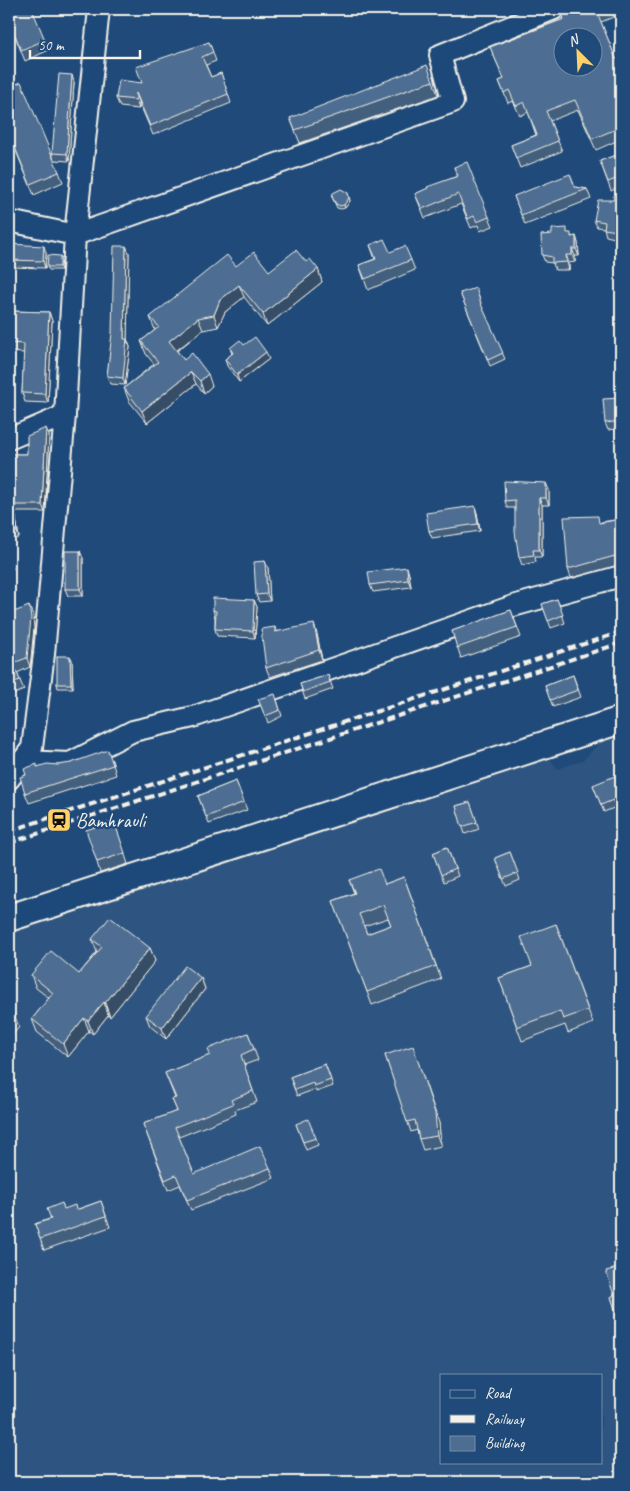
<svg xmlns="http://www.w3.org/2000/svg" width="630" height="1491" font-family="Caveat,sans-serif">
  <style>
    .built { fill: #2d5581; fill-rule: evenodd }
    .lines { fill: none; stroke-linecap: round; stroke-linejoin: round }
    .minor-casing { stroke: #f4f1e8; stroke-width: 24 }
    .major-casing { stroke: #f4f1e8; stroke-width: 30 }
    .minor { stroke: #1f4a7a; stroke-width: 20 }
    .major { stroke: #1f4a7a; stroke-width: 26 }
    .rail { stroke: #f4f1e8; stroke-width: 4; stroke-dasharray: 8 4; stroke-linecap: butt }
    .wall { fill: #425f7e; stroke: #f4f1e8; fill-rule: evenodd }
    .shaded-wall { fill: #364d66; stroke: #f4f1e8 }
    .building { fill: #4d6e92; stroke: #f4f1e8; fill-rule: evenodd }
    .labels { text-anchor: middle; stroke-width: 4.5; stroke-linejoin: round; paint-order: stroke }
    .poi-label { font-size: 20px; fill: #f4f1e8; stroke: #1f4a7a; text-anchor: start }
  </style>
  <rect width="100%" height="100%" fill="#1f4a7a"/>
  <filter id="ink" filterUnits="userSpaceOnUse"><feTurbulence type="fractalNoise" baseFrequency=".02" numOctaves="2"/><feDisplacementMap in="SourceGraphic" scale="10" xChannelSelector="R" yChannelSelector="G"/><feConvolveMatrix kernelMatrix="1 2 1 2 8 2 1 2 1" color-interpolation-filters="sRGB"/></filter>
  <g filter="url(#ink)">
    <path class="built" d="M621,731v751h-612v-553l539,-172 10,12 25,-9 20,-21zM441,1375h160v87h-160z"/>
    <g class="lines">
      <defs>
        <g id="minor">
          <path d="M9,221l66,14 378,-133 -13,-47 114,-46"/>
          <path d="M9,439l56,-24"/>
          <path d="M22,761l48,2 63,-32 60,-14 320,-111 108,-30"/>
          <path d="M9,779l23,-31 12,-94 21,-239 10,-180 24,-226"/>
        </g>
        <path id="major" d="M9,918l612,-198"/>
      </defs>
      <use href="#minor" class="minor-casing"/>
      <use href="#major" class="major-casing"/>
      <use href="#minor" class="minor"/>
      <use href="#major" class="major"/>
      <g class="rail">
        <path d="M9,831l612,-199"/>
        <path d="M9,843l612,-200"/>
      </g>
    </g>
    <g class="wall">
      <path d="M9,9l36,31 4,10 -24,11 -16,-40z"/>
      <path d="M567,9h54v5l-20,8 15,37 5,-2v82l-25,11 -18,-40 -28,11 12,30 -42,17 -9,-23 25,-10 -8,-23 -8,4 -7,-15 -5,2 -9,-22 5,-2 -14,-32 74,-28 -3,-8z"/>
      <path d="M209,42l7,19 -10,4 5,12 10,-4 10,30 -78,32 -14,-33v7l-19,-2 -4,-9 26,-15z"/>
      <path d="M433,81l5,14 -138,48 -10,-25z"/>
      <path d="M74,82l-5,79 -15,-1 -2,-7z"/>
      <path d="M9,87l50,85 4,10 -29,13 -25,-61z"/>
      <path d="M621,153v33l-10,5 -11,-30z"/>
      <path d="M454,167l35,50 4,9 -13,5 -2,-6 -7,3 -10,-24 -36,14 -10,-24 42,-18z"/>
      <path d="M575,187l12,2 4,10 -66,26 -11,-29z"/>
      <path d="M332,197h17l1,4 -5,7 -4,1 -4,-1z"/>
      <path d="M621,197v34l-2,8 -13,-3 -2,-8 -7,-1 -3,-7 20,-20z"/>
      <path d="M569,233l3,4 4,-1 2,7 1,13h-4v6l-6,1v7h-14l-2,-7 -8,-1 -3,-7z"/>
      <path d="M9,244l37,9 -1,15 -36,-1z"/>
      <path d="M370,245l41,15 4,10 -47,20 -9,-25 16,-6z"/>
      <path d="M126,246l3,7 -2,86 3,8 -5,38 -15,-1 -3,-8z"/>
      <path d="M62,259l-1,11h-12l-2,-3z"/>
      <path d="M306,262l12,7 4,13 -55,44 -23,-29 -19,15 -7,15 -15,3 -26,21 7,9 28,26 -8,7 -8,-9 -49,39 -18,-22 -5,-13 30,-24 -8,-10 -5,-13 14,-11 -5,-13 86,-51 33,5z"/>
      <path d="M460,293l18,1 4,13 23,52 -15,7z"/>
      <path d="M9,311l40,1 3,9 -4,82 -23,-1 -3,-9 2,-40 -15,-1z"/>
      <path d="M244,345l25,14 -30,23 -12,-16 -2,-7 7,-5 -2,-6z"/>
      <path d="M621,398v30l-13,2 -3,-7z"/>
      <path d="M49,435l-4,77h-30l4,26 -10,2v-86h18z"/>
      <path d="M549,490v15h-7v52h-7l1,5 -14,3 -3,-8 -4,-49h-8l-2,-7z"/>
      <path d="M477,513l3,18 -48,7 -3,-7z"/>
      <path d="M621,519v46h-3l-47,13 -3,-9 33,-47z"/>
      <path d="M9,557l4,12 -4,1z"/>
      <path d="M83,558v38h-15l-3,-7z"/>
      <path d="M268,568l2,33 -11,1 -3,-7z"/>
      <path d="M409,574l2,13 -38,5 -3,-7z"/>
      <path d="M557,599l8,24 -14,5 -9,-24z"/>
      <path d="M254,600l3,7 -2,31 -38,-2 -2,-7v-11l-2,-8z"/>
      <path d="M511,610l10,27 -60,21 -9,-27z"/>
      <path d="M9,614l24,1 1,13 -4,39 -13,6 7,17 -15,6z"/>
      <path d="M275,627l1,4 41,3 5,26 -52,17 -4,-9z"/>
      <path d="M70,656l2,4 1,28h-15l-1,-4z"/>
      <path d="M328,675l5,14 -28,10 -5,-15z"/>
      <path d="M573,675l8,22 -28,10 -8,-21z"/>
      <path d="M277,700l5,16 -14,7 -7,-17z"/>
      <path d="M112,760l4,15 -87,28 -4,-10 1,-18 11,-8z"/>
      <path d="M236,781l11,29 -38,14 -11,-28z"/>
      <path d="M593,785l28,6v20l-3,1 -2,-5 -12,5z"/>
      <path d="M470,802l9,27 -14,5 -9,-28z"/>
      <path d="M114,821l14,43 -28,9 -3,-11z"/>
      <path d="M447,847l11,29 -14,6 -11,-29z"/>
      <path d="M510,852l10,28 -14,6 -11,-28z"/>
      <path d="M404,877l37,102 -69,26 -39,-104 21,-8 -5,-13 36,4zM388,918l3,7 -24,9 -3,-8z"/>
      <path d="M556,924l37,99 -25,10 -3,-8 -43,16 -23,-63 33,-12z"/>
      <path d="M92,939l58,9 5,13 -45,56 -2,-2 -15,19 -4,-3 -21,26 -31,-25 -5,-13 17,-21 -13,-10 -5,-13 48,-1 18,-22z"/>
      <path d="M201,978l4,11 -39,50 -16,-13 -4,-10z"/>
      <path d="M248,1033l10,27 -14,5 13,37 -22,8 1,4 -57,23 15,37 76,-6 4,10 -83,32 -11,-25 -12,5 -25,-66 34,-13 -5,-12 3,-1 -10,-25 45,-18z"/>
      <path d="M385,1055l54,68 2,23 -18,4 -4,-11 -2,-9 -6,2z"/>
      <path d="M325,1064l8,22 -17,6v-3l-19,7 -7,-19z"/>
      <path d="M296,1124l20,14 2,7 -12,5z"/>
      <path d="M101,1201l9,26 -66,23 -9,-26z"/>
      <path d="M621,1267v54l-1,1 -9,-25 3,-2z"/>
    </g>
    <g class="shaded-wall">
      <path d="M72,75l2,7 -5,79 -2,-7z"/>
      <path d="M136,93l3,9v7l-3,-9z"/>
      <path d="M348,193l2,8 -5,7 -1,-3z"/>
      <path d="M618,224l3,7 -2,8 -2,-8z"/>
      <path d="M576,236l2,7 1,13 -3,-7z"/>
      <path d="M44,246l2,7 -1,15 -2,-7z"/>
      <path d="M126,246l3,7 -2,90v-4l3,8 -5,38 -2,-7z"/>
      <path d="M572,249l3,7v6l-3,-7z"/>
      <path d="M566,255l3,8v7l-2,-8z"/>
      <path d="M60,256l2,3 -1,11 -1,-3z"/>
      <path d="M318,269l4,13 -55,44 -4,-12z"/>
      <path d="M239,285l5,12 -19,15 -7,15 -4,-12 6,-15z"/>
      <path d="M49,312l3,9 -4,82 -3,-9z"/>
      <path d="M198,318l5,12 -30,23 -4,-12z"/>
      <path d="M266,352l3,7 -30,23 -2,-7z"/>
      <path d="M191,372l5,12 -49,39 -5,-12z"/>
      <path d="M208,374l4,12 -8,7 -4,-12z"/>
      <path d="M46,428l3,7 -4,77 -3,-7z"/>
      <path d="M546,483l3,7v15l-3,-7z"/>
      <path d="M539,498l3,7v52l-3,-7z"/>
      <path d="M13,505l2,7 4,26 -2,-6z"/>
      <path d="M475,506l2,7 3,18 -2,-7z"/>
      <path d="M80,551l3,7v38l-3,-7z"/>
      <path d="M265,561l3,7 2,33 -3,-7z"/>
      <path d="M407,567l2,7 2,13 -3,-7z"/>
      <path d="M254,600l3,7 -2,31 -2,-7z"/>
      <path d="M29,606l4,9 1,13 -4,39 -3,-9z"/>
      <path d="M314,624l3,10 5,26 -3,-10z"/>
      <path d="M70,656l2,4 1,28 -2,-4z"/>
      <path d="M150,948l5,13 -45,56 -5,-14z"/>
      <path d="M201,978l4,11 -39,50 -4,-11z"/>
      <path d="M104,1002l4,13 -15,19 -5,-13z"/>
      <path d="M14,1014l5,13 -10,13v-20z"/>
      <path d="M84,1018l5,13 -21,26 -5,-13z"/>
      <path d="M416,1056l23,67 2,23 -4,-10z"/>
    </g>
    <g class="building">
      <path d="M9,9h23l13,31 -24,10 -12,-30z"/>
      <path d="M567,9h38l-8,3 19,47 5,-2v70l-29,12 -17,-39 -29,11 12,30 -42,17 -5,-13 26,-10 -13,-33 -8,4 -7,-16 -5,3 -5,-12 5,-2 -14,-32 74,-28 -3,-8zM562,38h30v30h-30z"/>
      <path d="M209,42l4,10 -11,5 9,20 10,-4 7,21 -78,32 -14,-33v7l-20,-2 3,-18 23,3 -6,-16z"/>
      <path d="M427,65l6,16 -138,49 -5,-12z"/>
      <path d="M59,74l13,1 -5,79 -15,-1z"/>
      <path d="M21,82l38,90 -29,12 -21,-51v-46z"/>
      <path d="M621,153v24l-13,5 -8,-21z"/>
      <path d="M467,162l22,55 -12,5 -3,-6 -6,3 -10,-25 -36,15 -7,-15 13,-6 -1,-1 31,-11 -4,-9z"/>
      <path d="M570,174l5,13 12,2 -66,26 -7,-19z"/>
      <path d="M341,189l7,4 1,5 -5,7 -4,1 -4,-2 -4,-7 1,-4z"/>
      <path d="M613,196l8,1v27h-3l-1,7 -13,-2 1,-7 -11,-2 4,-20h16z"/>
      <path d="M567,228v5h4v4l5,-1v13h-4v6h-6l1,7 -15,1v-6l-10,-2 -1,-20 11,-1v-5z"/>
      <path d="M384,239l6,13 15,-6 6,14 -46,19 -6,-14 17,-6 -6,-14z"/>
      <path d="M9,244l35,2 -1,15 -34,-1z"/>
      <path d="M114,246h12l-2,93h3l-4,39 -16,-2 5,-43z"/>
      <path d="M296,250l10,12 4,-3 8,10 -55,45 -24,-29 -19,15 -6,15 -16,3 -29,23 15,19 8,-7 16,21 -8,7 -9,-9 -49,39 -18,-23 34,-26 -17,-21 18,-14 -9,-10 77,-62 9,11 18,-14 15,19z"/>
      <path d="M48,255l12,1v11h-13z"/>
      <path d="M476,288l5,16 22,49 -15,7 -28,-67z"/>
      <path d="M9,311l40,1 -4,82 -23,-1 2,-49 -15,-1z"/>
      <path d="M255,337l11,15 -29,23 -12,-16 8,-6 -3,-5 10,-8 4,5z"/>
      <path d="M621,398v23l-16,2 -2,-24z"/>
      <path d="M46,428l-4,77h-29l4,27 -8,1v-79h18v-18z"/>
      <path d="M504,481l42,2v15h-7v52h-6l1,5 -15,2 -4,-25v-32l-10,1z"/>
      <path d="M475,506l3,18 -49,7 -3,-18z"/>
      <path d="M598,516l1,7 22,-4v37h-6l-47,13 -4,-52z"/>
      <rect x="65" y="551" width="15" height="38"/>
      <path d="M265,561l2,33 -11,1 -2,-33z"/>
      <path d="M407,567l1,13 -38,5 -2,-13z"/>
      <path d="M213,598l41,2 -1,31 -38,-2 1,-18 -3,-1z"/>
      <path d="M557,599l6,16 -15,6 -6,-17z"/>
      <path d="M29,606l2,12 -4,40 -14,5 7,17 -11,4v-70z"/>
      <path d="M511,610l6,17 -60,21 -5,-17z"/>
      <path d="M314,624l5,26 -53,18 -5,-39 14,-2v5z"/>
      <path d="M57,656h13l1,28h-14z"/>
      <path d="M328,675l2,7 -27,10 -3,-8z"/>
      <path d="M573,675l5,15 -28,10 -5,-14z"/>
      <path d="M275,694l5,16 -15,6 -7,-17z"/>
      <path d="M108,750l5,15 -88,28 -5,-16 6,-2 -2,-6 13,-5v3l10,-3 11,1 13,-2z"/>
      <path d="M615,776l5,15h1v12l-6,2 -2,-5 -12,5 -8,-20z"/>
      <path d="M236,781l8,21 -38,15 -8,-21z"/>
      <path d="M470,802l7,20 -15,5 -6,-21z"/>
      <path d="M114,821l11,32 -28,9 -11,-32z"/>
      <path d="M447,847l8,22 -14,6 -8,-22z"/>
      <path d="M510,852l8,21 -15,6 -8,-21z"/>
      <path d="M379,869l6,15 19,-7 32,89 -69,26 -34,-91 22,-8 -6,-13zM383,905l8,20 -24,9 -8,-20z"/>
      <path d="M110,917l40,31 -45,55 -1,-1 -16,19 -4,-3 -21,26 -31,-25 21,-26 -22,-18 20,-24 28,23 23,-27 -10,-8z"/>
      <path d="M556,924l32,86 -25,9 -3,-8 -43,16 -18,-49 33,-12 -11,-29z"/>
      <path d="M185,966l16,12 -39,50 -16,-12z"/>
      <path d="M9,1010l5,4 -5,6z"/>
      <path d="M248,1033l6,16 -13,6 12,36 -22,9 2,4 -58,23 19,47 66,-28 10,22 -83,32 -11,-25 -11,5 -22,-56 34,-13 -5,-12 4,-1 -11,-25 45,-18 -2,-6z"/>
      <path d="M413,1046l22,67 2,23 -18,3 -4,-19 -8,2 -22,-67z"/>
      <path d="M325,1064l6,16 -17,6 -1,-3 -18,7 -5,-13z"/>
      <path d="M308,1119l8,19 -13,4 -7,-18z"/>
      <path d="M101,1201l5,15 -66,23 -5,-15 16,-5 -4,-10 15,-6 2,6 11,-4 1,5z"/>
      <path d="M621,1267v46l-4,2 -6,-18 3,-2 -8,-24z"/>
    </g>
  </g>
  <defs>
    <symbol id="station-square" viewBox="-11 -11 22 22"><rect x="-9" y="-9" width="18" height="18" rx="4" fill="#ffd166" stroke="#1f4a7a"/><path d="M-3-6H3Q5-6 5-4V2Q5 4 3 4L4.5 6H3L1.5 4h-3L-3 6H-4.5L-3 4Q-5 4-5 2V-4Q-5-6-3-6ZM-3.5-4v3h7v-3ZM-3.5 1v1.5H-2V1ZM2 1v1.5H3.5V1Z" fill="#111"/></symbol>
  </defs>
  <g fill-rule="evenodd">
    <use href="#station-square" x="45" y="806" width="28" height="28"/>
  </g>
  <g class="labels">
    <g class="poi-label">
      <text x="76" y="827">Bamhrauli</text>
    </g>
  </g>
  <rect width="630" height="1491" fill="none" stroke="#1f4a7a" stroke-width="30"/>
  <rect x="15" y="15" width="600" height="1461" fill="none" stroke="#f4f1e8" stroke-width="2" filter="url(#ink)"/>
  <rect x="440" y="1374" width="162" height="90" fill="#1f4a7a" stroke="#748da6"/>
  <rect x="450" y="1390" width="25" height="8" fill="#1f4a7a" stroke="#748da6"/>
  <text x="485" y="1398" font-size="15" fill="#f4f1e8">Road</text>
  <rect x="450" y="1415" width="25" height="8" fill="#f4f1e8" stroke="#748da6"/>
  <text x="485" y="1424" font-size="15" fill="#f4f1e8">Railway</text>
  <rect x="450" y="1436" width="25" height="15" fill="#4d6e92" stroke="#748da6"/>
  <text x="485" y="1448" font-size="15" fill="#f4f1e8">Building</text>
  <g transform="translate(578 52) rotate(336)"><circle r="24" fill="#1f4a7a" stroke="#748da6"/>
  <path d="M0-4L9 19L0 12L-9 19Z" fill="#ffd166"/>
  <text y="-8" font-size="14" font-weight="bold" text-anchor="middle" fill="#f4f1e8">N</text>
  </g>
  <path d="M30 50v8h110v-8" fill="none" stroke="#f4f1e8" stroke-width="2.5"/>
  <text x="38" y="50" font-size="15" fill="#f4f1e8" stroke="#1f4a7a" stroke-width="4" paint-order="stroke">50 m</text>
</svg>
